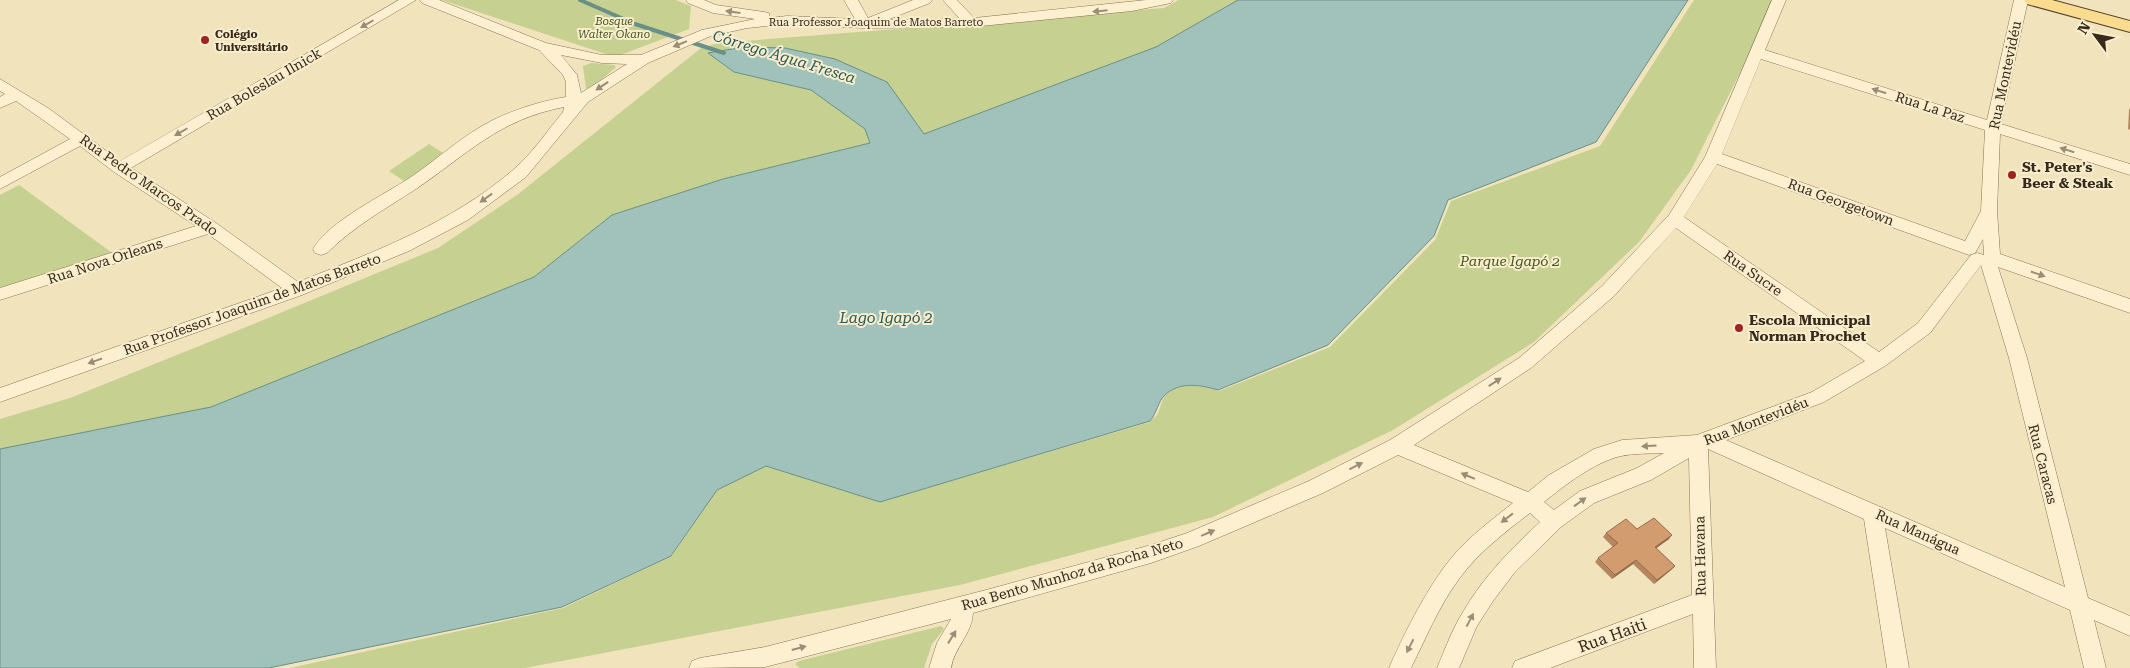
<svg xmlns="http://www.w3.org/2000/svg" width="2130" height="668" font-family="'Roboto Serif',serif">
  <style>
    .green { fill: #c6d090 }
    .water { fill: #a1c2ba; stroke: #689088 }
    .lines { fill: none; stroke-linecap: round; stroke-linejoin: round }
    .stream { stroke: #689088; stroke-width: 4 }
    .minor-casing { stroke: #8b7354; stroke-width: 1 }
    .major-casing { stroke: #584129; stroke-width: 2 }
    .minor { fill: #fcf0d0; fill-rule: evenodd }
    .major { fill: #f9dc90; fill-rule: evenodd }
    .wall { fill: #b5865f }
    .shaded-wall { fill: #946d4e }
    .building { fill: #d39c6f; stroke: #946d4e }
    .oneway { fill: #9a8d76 }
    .poi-dot { fill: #9f231f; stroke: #f8edcd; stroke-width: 2 }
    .labels { text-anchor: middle; stroke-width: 4; stroke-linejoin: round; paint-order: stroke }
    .far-park-label { font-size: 11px; font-style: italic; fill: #47571f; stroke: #f8edcd }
    .far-street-label { font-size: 11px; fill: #382a1b; stroke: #f8edcd }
    .far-poi-label { font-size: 11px; font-weight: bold; fill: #382a1b; stroke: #f8edcd; text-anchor: start }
    .street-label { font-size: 14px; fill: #382a1b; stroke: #f8edcd }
    .poi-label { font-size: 14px; font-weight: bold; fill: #382a1b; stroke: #f8edcd; text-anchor: start }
    .park-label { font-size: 14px; font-style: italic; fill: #47571f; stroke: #f8edcd }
    .water-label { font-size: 15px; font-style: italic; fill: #285a58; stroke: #f8edcd }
    .near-street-label { font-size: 16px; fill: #382a1b; stroke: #f8edcd }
  </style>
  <rect width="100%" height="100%" fill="#f1e4bd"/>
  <g class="green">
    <path d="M442,0h234l15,6 -2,23 -74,28z"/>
    <path d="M1179,0h59l-82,47 -232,87 -10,-15 -205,-66 25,19 77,18 55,39 4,14 -147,36 -111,36 -78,62 -323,130 -211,42v-30l70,-21 159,-64 209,-86 79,-53 184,-147 18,-5 445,-35z"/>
    <path d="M1694,0h77l-12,35 -68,135 -52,72 -105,100 -141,88 -180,87 -253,68 -435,83h-235l273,-60 109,-52 45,-66 49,-24 114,36 270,-80c2,-3 7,-6 8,-9 3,-6 3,-13 8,-18 16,-14 36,-9 53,-4l111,-44 105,-107 16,-39 149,-55z"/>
    <path d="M591,63l23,2 2,2 -23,20 -7,2 -3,-23z"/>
    <path d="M429,144l19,12 -41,27 -18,-12z"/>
    <path d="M19,185l96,70 -115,37v-97z"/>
    <path d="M941,626l3,3 -12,15 -8,24h-124l-5,-4 4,-3z"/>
  </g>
  <path class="water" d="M1238,0h450l-92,142 -148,58 -14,36 -106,109 -110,45c-17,-5 -38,-9 -53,5 -7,6 -8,18 -15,26l-270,81 -114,-36 -49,24 -46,66 -109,51 -293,61h-269v-219l211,-42 323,-130 78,-62 111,-36 147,-36 -5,-14 -54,-39 -77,-18 -26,-19 36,-6 41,1 50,11 52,23 37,52 232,-87z"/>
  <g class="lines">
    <path class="stream" d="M580,0l55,24 89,29"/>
    <defs>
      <g id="minor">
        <path d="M399,0h17l-285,168 85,55 82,59c76,-30 152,-58 215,-112 19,-16 34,-39 50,-58l1,-5c-66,13 -95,46 -148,82 -31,20 -63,38 -89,64l-6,2 -6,-2 -2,-4c16,-28 71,-54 98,-72 28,-19 52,-42 82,-57 23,-11 48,-19 73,-23v-15l-3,-7 -24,-25 -117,-47 -2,-3h19l107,43 56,12h39l61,-25 53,-11 -42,-6 -25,-10 -2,-3h18l12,5 48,7 5,1 1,5 17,-2 68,3 -11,-19h14l10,18 45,-18h19l-2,3 -43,17 73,-1 -17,-19h14l17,18 172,-18h27l-2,3 -39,8 -161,16 -107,1 -77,-4 -40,4 -36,8 -63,27 -60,39 -62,75 -58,43 -59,31 -107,44 -302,107v-14l282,-100 -74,-54 -208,66v-12l196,-62 -82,-54 -34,-26 -80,43v-12l70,-38 -54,-38 -16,7v-11l5,-3 -5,-3v-12l48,29 72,53zM561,55l41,8 25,1 -46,29 -4,-18z"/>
        <path d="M1772,0h14l-21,50 222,70 27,-120h14l-27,124 129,40v11l-130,-41 -3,77 3,43 130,45v14l-132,-46 29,91 61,240 42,18v20l-36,-16 12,48h-22l-14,-58 -185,-82 24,140h-22l-23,-149 -156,-70 8,219h-22l-1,-54 -143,54h-38l3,-7 177,-66 -3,-137 -38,22 -57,23 -33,24 -46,45 -22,29 -16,25 -18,42h-22c8,-18 15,-39 26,-56 20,-35 48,-63 77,-90l-10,-9c-26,20 -52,40 -71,66 -20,27 -33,59 -48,89h-22c14,-32 35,-74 56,-102 18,-25 44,-44 68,-63l-115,-48 -75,38 -124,53 -48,17 -178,50c-1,21 -19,35 -22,55h-22l8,-25 14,-24 -186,48 -76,1 3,-7 8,-3 65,-11 221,-57 165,-45 36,-12 122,-52 81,-41 129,-82 83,-72 67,-71 36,-58zM1761,59l224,71 -4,81 -16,30 -243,-87zM1717,164l252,91 6,-2 8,-14 1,16 -7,-2 -6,2 -53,68 -39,29 -195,-135zM1676,228l189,133 -53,31 -115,43 -75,5 -28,9 -45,26 -21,17 -114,-47 117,-77 83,-72zM1981,265l28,93 56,229 -339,-147 98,-38 61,-36 45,-33zM1664,453l-27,15 -57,23 -26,19 -10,-8c21,-17 51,-40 77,-46 13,-3 29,-2 43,-3z"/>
      </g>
      <path id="major" d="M2024,0h28l78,21v11l-103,-28z"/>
    </defs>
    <use href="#minor" class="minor-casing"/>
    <use href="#major" class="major-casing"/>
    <use href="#minor" class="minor"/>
    <use href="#major" class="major"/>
  </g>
  <g class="wall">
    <path d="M2130,108v22l-2,-1 1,-19z"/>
    <path d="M1637,529l32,10 -13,9 19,18 -4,4 -17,14 -21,-20 -21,15 -17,-17 3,-4 15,-11 -10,-10 3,-4z"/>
  </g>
  <g class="shaded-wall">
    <path d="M1672,535l-3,4 -18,13 4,-5z"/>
    <path d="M1636,560l-3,4 -21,15 3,-4z"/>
    <path d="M1675,566l-4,4 -17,14 3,-4z"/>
  </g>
  <path class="building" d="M1654,518l18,17 -17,12 20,19 -18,14 -21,-20 -21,15 -17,-17 20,-15 -12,-10 20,-14 11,10z"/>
  <defs><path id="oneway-solid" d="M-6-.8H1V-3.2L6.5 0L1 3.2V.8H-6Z" transform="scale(1.25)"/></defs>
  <g class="oneway">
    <use href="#oneway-solid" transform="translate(1100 11) rotate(174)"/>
    <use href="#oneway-solid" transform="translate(733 12) rotate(-172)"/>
    <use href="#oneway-solid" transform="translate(367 24) rotate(150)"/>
    <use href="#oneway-solid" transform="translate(680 44) rotate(158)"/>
    <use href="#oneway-solid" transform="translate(602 86) rotate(146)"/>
    <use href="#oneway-solid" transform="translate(1879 91) rotate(-162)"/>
    <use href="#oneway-solid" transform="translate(181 132) rotate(150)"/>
    <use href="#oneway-solid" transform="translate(2067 150) rotate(-162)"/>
    <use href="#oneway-solid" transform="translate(486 198) rotate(144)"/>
    <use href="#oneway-solid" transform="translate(2038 274) rotate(19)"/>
    <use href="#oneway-solid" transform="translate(95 361) rotate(161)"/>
    <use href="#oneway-solid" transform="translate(1495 382) rotate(-33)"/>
    <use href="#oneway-solid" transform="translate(1649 446) rotate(176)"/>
    <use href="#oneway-solid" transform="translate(1356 466) rotate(-27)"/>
    <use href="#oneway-solid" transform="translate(1468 476) rotate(-157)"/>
    <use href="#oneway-solid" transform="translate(1580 502) rotate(-36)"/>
    <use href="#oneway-solid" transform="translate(1507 518) rotate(142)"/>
    <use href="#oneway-solid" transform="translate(1208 533) rotate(-23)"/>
    <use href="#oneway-solid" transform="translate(1470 620) rotate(-62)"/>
    <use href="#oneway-solid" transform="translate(952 637) rotate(-58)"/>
    <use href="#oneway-solid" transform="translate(1410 646) rotate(117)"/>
    <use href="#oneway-solid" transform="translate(799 648) rotate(-15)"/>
  </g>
  <g class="poi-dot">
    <circle cx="205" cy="40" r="5"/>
    <circle cx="2012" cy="175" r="5"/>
    <circle cx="1739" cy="328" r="5"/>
  </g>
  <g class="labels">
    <g class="far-park-label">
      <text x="614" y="25">Bosque<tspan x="614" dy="13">Walter Okano</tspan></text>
    </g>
    <g class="far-street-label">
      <text x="876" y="26">Rua Professor Joaquim de Matos Barreto</text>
    </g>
    <g class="far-poi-label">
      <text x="215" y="38">Colégio<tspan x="215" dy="13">Universitário</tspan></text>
    </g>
    <g class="street-label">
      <text transform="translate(2005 75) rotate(-78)" y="5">Rua Montevidéu</text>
      <text transform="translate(264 84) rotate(-30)" y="5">Rua Boleslau Ilnick</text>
      <text transform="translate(1930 107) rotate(18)" y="5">Rua La Paz</text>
      <text transform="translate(149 185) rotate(35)" y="5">Rua Pedro Marcos Prado</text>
      <text transform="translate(1841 202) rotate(20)" y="5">Rua Georgetown</text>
      <text transform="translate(105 261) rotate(-18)" y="5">Rua Nova Orleans</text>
      <text transform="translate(1753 273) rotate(35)" y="5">Rua Sucre</text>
      <text transform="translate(252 304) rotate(-20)" y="5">Rua Professor Joaquim de Matos Barreto</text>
      <text transform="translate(1756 421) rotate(-21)" y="5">Rua Montevidéu</text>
      <text transform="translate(2043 464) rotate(76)" y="5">Rua Caracas</text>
      <text transform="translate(1918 532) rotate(24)" y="5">Rua Manágua</text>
      <text transform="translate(1700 556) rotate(-91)" y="5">Rua Havana</text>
      <text transform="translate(1072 574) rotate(-16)" y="5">Rua Bento Munhoz da Rocha Neto</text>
    </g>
    <g class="poi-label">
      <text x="2022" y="172">St. Peter's<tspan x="2022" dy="16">Beer &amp; Steak</tspan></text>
      <text x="1749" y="325">Escola Municipal<tspan x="1749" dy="16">Norman Prochet</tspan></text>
    </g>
    <g class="park-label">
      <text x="1510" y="266">Parque Igapó 2</text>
    </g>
    <g class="water-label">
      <text transform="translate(784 57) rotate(17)" y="5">Córrego Água Fresca</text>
      <text x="886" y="323">Lago Igapó 2</text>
    </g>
    <g class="near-street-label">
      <text transform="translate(1612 635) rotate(-20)" y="6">Rua Haiti</text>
    </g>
  </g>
  <g transform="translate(2095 35) rotate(302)" stroke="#f8edcd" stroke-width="4" paint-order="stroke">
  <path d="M0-4L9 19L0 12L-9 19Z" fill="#382a1b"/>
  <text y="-8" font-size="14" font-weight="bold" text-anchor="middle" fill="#382a1b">N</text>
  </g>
</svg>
